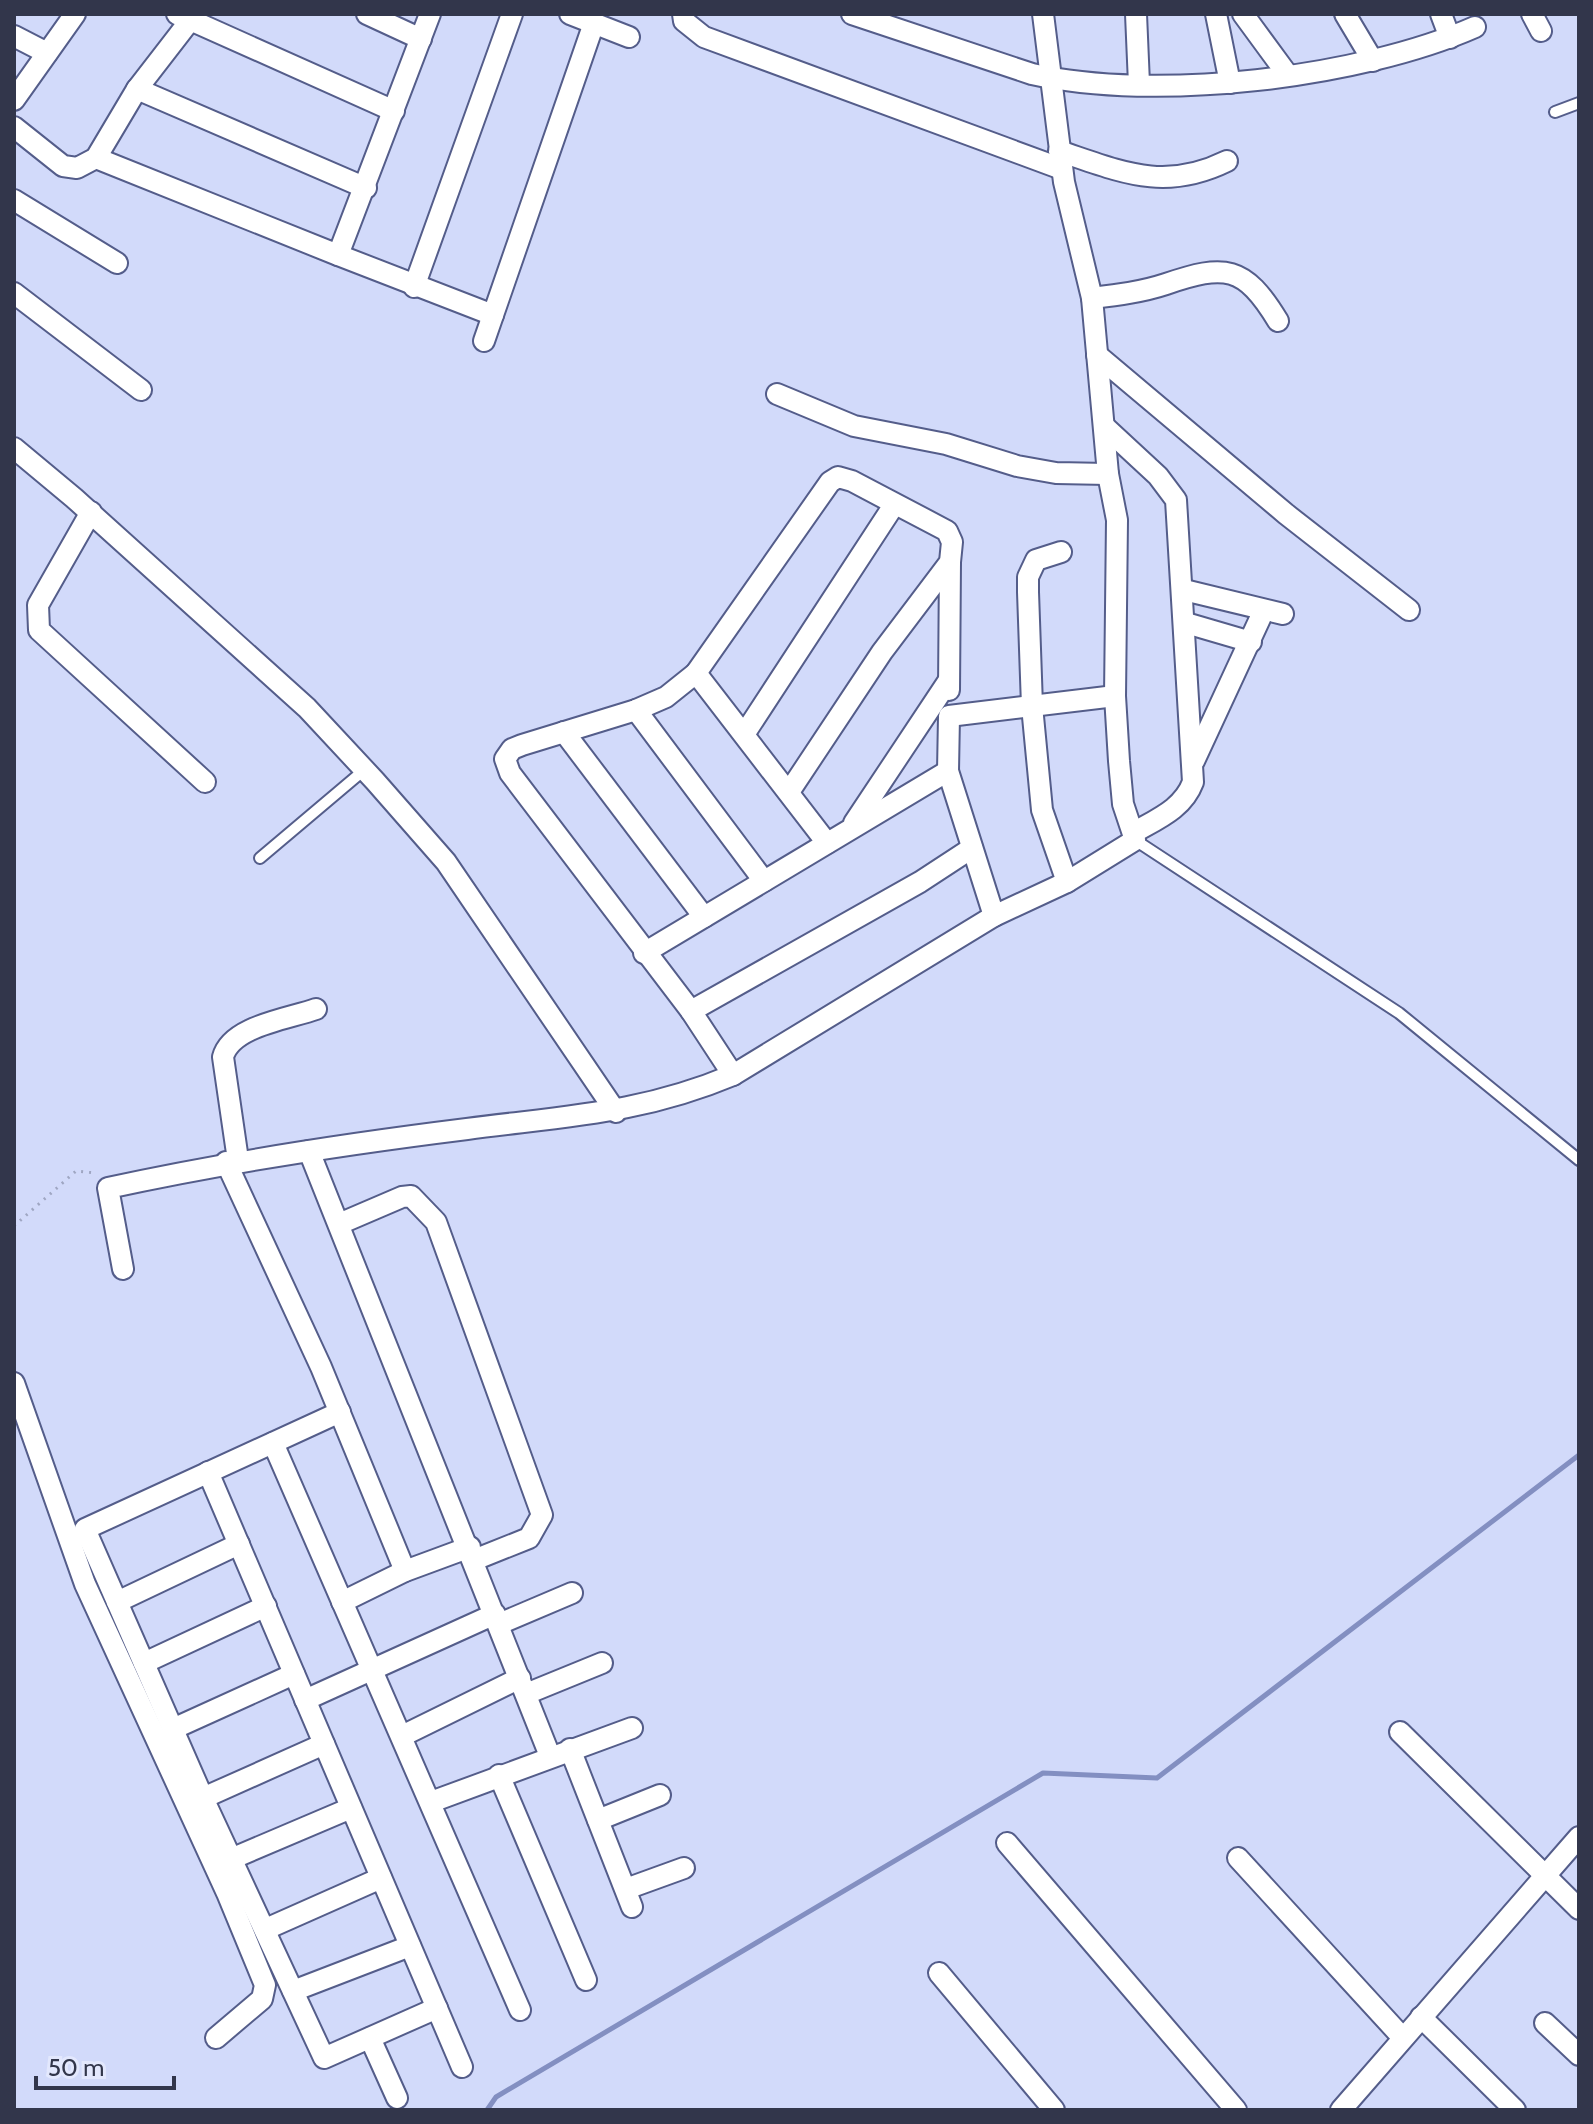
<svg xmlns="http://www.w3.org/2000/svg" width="1593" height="2124" font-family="Cabin,sans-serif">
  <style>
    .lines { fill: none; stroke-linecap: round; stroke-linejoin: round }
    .stream { stroke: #838fc1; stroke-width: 5 }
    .service-casing { stroke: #545d8a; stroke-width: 14 }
    .minor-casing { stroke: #545d8a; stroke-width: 24 }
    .path { stroke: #9fa6c2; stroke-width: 3; stroke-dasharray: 2 6; stroke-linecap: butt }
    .service { stroke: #fff; stroke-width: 10 }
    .minor { stroke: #fff; stroke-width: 20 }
  </style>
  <rect width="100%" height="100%" fill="#d2dafa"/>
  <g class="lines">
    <path class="stream" d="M487,2110l9,-13 547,-324 114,5 422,-323"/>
    <defs>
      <g id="service">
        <path d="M1555,112l24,-9"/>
        <path d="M1135,840l264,173 180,147"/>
        <path d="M260,858l103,-87"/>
      </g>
      <g id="minor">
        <path d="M177,14l217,97"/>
        <path d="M367,14l54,25"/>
        <path d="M570,14l59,23"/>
        <path d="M683,14l1,7 20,16 358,132"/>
        <path d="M852,14l180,60c124,28 327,4 443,-47"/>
        <path d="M1136,14l3,70"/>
        <path d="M1216,14l14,69"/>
        <path d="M1243,14l44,60"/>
        <path d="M1345,14l28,47"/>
        <path d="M1441,14l9,24"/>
        <path d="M1532,14l9,17"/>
        <path d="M14,36l33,17"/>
        <path d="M137,89l229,99"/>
        <path d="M14,100l61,-86"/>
        <path d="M14,127l49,39 14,2 19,-10 41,-69 58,-75"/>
        <path d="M1059,151c63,21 105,41 168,10"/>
        <path d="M96,158l242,97 92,-241"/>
        <path d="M14,200l103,63"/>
        <path d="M338,255l155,60"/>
        <path d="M414,287l98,-273"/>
        <path d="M14,293l127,97"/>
        <path d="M1092,298c25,-3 50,-6 74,-14 59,-20 78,-19 112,37"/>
        <path d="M484,341l110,-318"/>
        <path d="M1097,355l189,159 123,96"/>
        <path d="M777,394l77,32 92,18 71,22 39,7 52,1"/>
        <path d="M1104,426l54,50 18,24 17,282c-10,27 -36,37 -60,51"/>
        <path d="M14,448l60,50 233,210 68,73 71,81 170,250"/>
        <path d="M91,512l-53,93 1,25 166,152"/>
        <path d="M1061,552l-25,8 -8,17v15l4,114 10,104 25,72"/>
        <path d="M1184,590l99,24"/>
        <path d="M1186,623l65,19"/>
        <path d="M696,673l134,-191 8,-5 14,4 95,50 5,11 -2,20 -68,90 -93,140"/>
        <path d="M949,690l1,-128"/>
        <path d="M636,710l128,171"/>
        <path d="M564,732l140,185"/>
        <path d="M745,733l149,-228"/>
        <path d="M1194,761l70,-151"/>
        <path d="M854,823l95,-143"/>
        <path d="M827,843l-131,-170 -30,24 -30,13 -114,35 -10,4 -7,10 5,14 181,238 42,64 261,-159 73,-34 68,-42 -12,-36 -4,-43 -4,-65 2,-176 -9,-46 -16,-176 -28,-116 -21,-168"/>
        <path d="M994,916l-46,-145 1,-55 166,-20"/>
        <path d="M644,953l304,-182"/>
        <path d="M691,1011l229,-129 52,-34"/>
        <path d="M309,1151l241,605"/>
        <path d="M238,1160l-15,-103c8,-31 65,-38 93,-48"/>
        <path d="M226,1162l95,205 84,204"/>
        <path d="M339,1224l63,-27 9,-1 25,26 106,293 -13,23 -55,22"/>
        <path d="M123,1269l-15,-81c119,-26 238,-44 359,-59 98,-13 173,-15 266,-54"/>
        <path d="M14,1383l71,201 142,309 38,92 -3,14 -46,39"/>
        <path d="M340,1412l-255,117 118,269 121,260 113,-50"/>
        <path d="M273,1443l247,567"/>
        <path d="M208,1472l254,595"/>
        <path d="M117,1602l122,-58"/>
        <path d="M342,1602l63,-31 65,-24"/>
        <path d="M499,1624l73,-31"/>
        <path d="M144,1663l122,-57"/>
        <path d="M526,1694l76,-31"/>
        <path d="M305,1700l190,-86"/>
        <path d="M175,1728l119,-54"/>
        <path d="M1400,1732l179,177"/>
        <path d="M402,1736l118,-58"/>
        <path d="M570,1749l62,158"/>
        <path d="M499,1775l87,205"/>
        <path d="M203,1798l121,-54"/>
        <path d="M431,1802l201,-74"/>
        <path d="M598,1820l62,-25"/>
        <path d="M1007,1843l229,267"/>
        <path d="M1238,1858l164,179"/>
        <path d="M231,1859l120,-51"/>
        <path d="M626,1889l58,-21"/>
        <path d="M266,1929l115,-51"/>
        <path d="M939,1973l115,137"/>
        <path d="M293,1991l117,-45"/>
        <path d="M1421,2017l94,93"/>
        <path d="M1545,2023l34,32"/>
        <path d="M370,2038l27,60"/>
        <path d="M1341,2110l238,-273"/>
      </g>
    </defs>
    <use href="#service" class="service-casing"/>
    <use href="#minor" class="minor-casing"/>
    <path class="path" d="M14,1226l62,-55 19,2"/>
    <use href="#service" class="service"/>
    <use href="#minor" class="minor"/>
  </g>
  <rect width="1593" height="2124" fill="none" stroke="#32364b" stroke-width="32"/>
  <path d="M36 2076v12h138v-12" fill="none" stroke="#32364b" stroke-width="4"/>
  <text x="48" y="2076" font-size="24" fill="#32364b" stroke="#e3e8fd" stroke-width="6" paint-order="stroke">50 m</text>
</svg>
